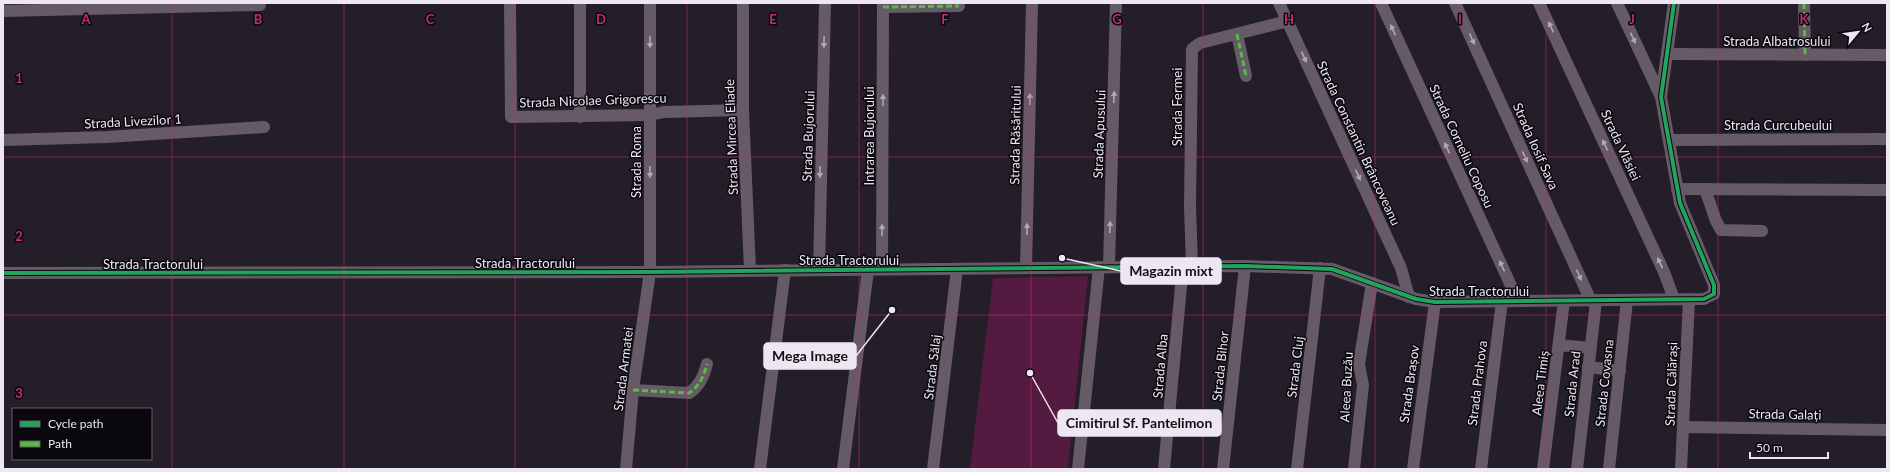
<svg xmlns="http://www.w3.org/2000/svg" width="1890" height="472" font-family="Lato,sans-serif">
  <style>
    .green { fill: #541a40 }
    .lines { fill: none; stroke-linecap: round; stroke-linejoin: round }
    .minor { stroke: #665a67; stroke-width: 12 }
    .quiet { stroke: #58b947; stroke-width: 3; stroke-dasharray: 6 3; stroke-linecap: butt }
    .cycleway-casing { stroke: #0a070e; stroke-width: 6 }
    .cycleway { stroke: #20a55d; stroke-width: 4 }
    .oneway { fill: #b0a8b3 }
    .grid { fill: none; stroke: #c62d6a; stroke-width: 1; stroke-opacity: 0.55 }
    .labels { text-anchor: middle; stroke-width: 3; stroke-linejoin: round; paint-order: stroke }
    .street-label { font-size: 13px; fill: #ece7f2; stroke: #0a070e }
    .grid-label { font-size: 13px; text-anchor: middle; font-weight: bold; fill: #c62d6a; stroke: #0a070e; stroke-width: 3; stroke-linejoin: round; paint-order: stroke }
    .leader { fill: none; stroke: #ece7f2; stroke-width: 1.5 }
    .callout-dot { fill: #ece7f2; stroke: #0a070e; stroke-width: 1.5 }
    .callout { fill: #ece7f2; stroke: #ece7f2; stroke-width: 1.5 }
    .callout-label { font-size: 14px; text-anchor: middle; font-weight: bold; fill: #111 }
  </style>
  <rect width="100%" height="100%" fill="#231e28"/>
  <path class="green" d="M1088,276l-20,193h-98l23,-191z"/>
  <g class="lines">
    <g class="minor">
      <path d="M510,3l1,114 139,-2 14,-3 79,-2"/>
      <path d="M743,3v107l7,160"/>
      <path d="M1279,3l122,265 8,29"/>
      <path d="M1381,3l137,298"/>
      <path d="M1455,3l136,298"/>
      <path d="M1539,3l125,269 10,27"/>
      <path d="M1617,3l44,94"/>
      <path d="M1804,3l1,52"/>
      <path d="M883,7l76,-1"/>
      <path d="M3,11l257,-6"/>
      <path d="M1237,34l9,42"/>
      <path d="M1667,54l220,1"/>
      <path d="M580,117v-114"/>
      <path d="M3,140l104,-3 157,-10"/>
      <path d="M1669,140l218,-1"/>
      <path d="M1677,189l210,1"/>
      <path d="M1705,189l11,32 5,9 41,1"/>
      <path d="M1192,265l-2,-58 2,-158 8,-6 88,-22"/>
      <path d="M1109,266l7,-263"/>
      <path d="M1026,268l6,-265"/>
      <path d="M882,269l1,-266"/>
      <path d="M819,270l6,-267"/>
      <path d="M3,273l647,-1 595,-6 87,3 84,30 19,3 269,-3 10,-5v-9l-34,-82 -19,-106 13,-94"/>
      <path d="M1559,345l31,3"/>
      <path d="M1588,367l32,4"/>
      <path d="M633,390l56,3c10,-6 15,-17 18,-29"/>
      <path d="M1684,427l203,3"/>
      <path d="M626,469l7,-79 17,-118v-269"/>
      <path d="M760,469l25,-199"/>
      <path d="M843,469l25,-199"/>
      <path d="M933,469l24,-200"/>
      <path d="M1078,469l21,-202"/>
      <path d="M1164,469l19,-204"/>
      <path d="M1223,469l22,-203"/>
      <path d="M1297,469l23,-201"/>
      <path d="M1354,469l9,-84 -4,-21 13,-81"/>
      <path d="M1413,469l22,-167"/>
      <path d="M1481,469l21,-168"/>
      <path d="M1543,469l21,-168"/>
      <path d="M1577,469l19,-168"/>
      <path d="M1609,469l18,-169"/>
      <path d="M1681,469l8,-170"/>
    </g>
    <g class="quiet">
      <path d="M1804,3l1,52"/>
      <path d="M883,7l76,-1"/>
      <path d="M1237,34l9,42"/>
      <path d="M633,390l56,3c10,-6 15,-17 18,-29"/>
    </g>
    <defs>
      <path id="cycleway" d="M3,273l647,-1 595,-6 87,3 84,30 19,3 269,-3 10,-5v-9l-34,-82 -19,-106 13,-94"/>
    </defs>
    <use href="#cycleway" class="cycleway-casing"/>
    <use href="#cycleway" class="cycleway"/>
  </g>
  <defs><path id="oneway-solid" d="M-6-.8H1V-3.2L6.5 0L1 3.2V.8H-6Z"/></defs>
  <g class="oneway">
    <use href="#oneway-solid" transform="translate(1551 27) rotate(-115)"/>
    <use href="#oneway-solid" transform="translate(1393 30) rotate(-115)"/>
    <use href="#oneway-solid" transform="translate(1633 38) rotate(65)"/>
    <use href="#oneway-solid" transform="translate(1472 39) rotate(66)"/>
    <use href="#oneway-solid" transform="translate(650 42) rotate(90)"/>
    <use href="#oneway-solid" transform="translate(824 42) rotate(91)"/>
    <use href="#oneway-solid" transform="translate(1304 57) rotate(65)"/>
    <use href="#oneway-solid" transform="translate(1114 97) rotate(-88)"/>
    <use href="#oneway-solid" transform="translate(1030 99) rotate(-89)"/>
    <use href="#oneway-solid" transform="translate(883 100) rotate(-90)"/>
    <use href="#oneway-solid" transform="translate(1605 145) rotate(-115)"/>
    <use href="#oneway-solid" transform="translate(1447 148) rotate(-115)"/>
    <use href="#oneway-solid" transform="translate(1525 157) rotate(66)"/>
    <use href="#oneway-solid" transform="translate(650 172) rotate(90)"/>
    <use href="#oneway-solid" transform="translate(820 172) rotate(92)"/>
    <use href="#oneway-solid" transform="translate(1358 175) rotate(65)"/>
    <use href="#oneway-solid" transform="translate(1110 227) rotate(-88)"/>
    <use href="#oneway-solid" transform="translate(1027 229) rotate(-89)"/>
    <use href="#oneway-solid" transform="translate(882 230) rotate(-89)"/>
    <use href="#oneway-solid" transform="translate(1660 263) rotate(-115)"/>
    <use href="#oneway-solid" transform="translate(1502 266) rotate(-115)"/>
    <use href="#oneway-solid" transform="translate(1579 275) rotate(66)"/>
  </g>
  <path class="grid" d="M172,3v466M344,3v466M515,3v466M687,3v466M859,3v466M1031,3v466M1203,3v466M1375,3v466M1546,3v466M1718,3v466M3,157h1884M3,315h1884"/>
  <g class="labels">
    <g class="street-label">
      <text x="1777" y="46">Strada Albatrosului</text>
      <text transform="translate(593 100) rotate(-2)" y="5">Strada Nicolae Grigorescu</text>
      <text transform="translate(1177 107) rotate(-90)" y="5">Strada Fermei</text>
      <text transform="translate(133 121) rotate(-3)" y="5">Strada Livezilor 1</text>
      <text x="1778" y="130">Strada Curcubeului</text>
      <text transform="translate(1099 134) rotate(-88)" y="5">Strada Apusului</text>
      <text transform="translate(1015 135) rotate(-89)" y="5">Strada Răsăritului</text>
      <text transform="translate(808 136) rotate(-88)" y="5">Strada Bujorului</text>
      <text transform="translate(869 136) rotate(-90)" y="5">Intrarea Bujorului</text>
      <text transform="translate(731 137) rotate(-92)" y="5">Strada Mircea Eliade</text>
      <text transform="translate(1359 143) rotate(65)" y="5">Strada Constantin Brâncoveanu</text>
      <text transform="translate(1621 145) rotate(65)" y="5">Strada Vlăsiei</text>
      <text transform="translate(1462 146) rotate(65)" y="5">Strada Corneliu Coposu</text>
      <text transform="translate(1536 146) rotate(66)" y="5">Strada Iosif Sava</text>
      <text transform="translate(636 162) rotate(-90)" y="5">Strada Roma</text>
      <text x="849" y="265">Strada Tractorului</text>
      <text x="525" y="268">Strada Tractorului</text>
      <text x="153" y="269">Strada Tractorului</text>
      <text x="1479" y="296">Strada Tractorului</text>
      <text transform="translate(1160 366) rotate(-85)" y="5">Strada Alba</text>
      <text transform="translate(1220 366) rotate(-84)" y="5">Strada Bihor</text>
      <text transform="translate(932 367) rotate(-83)" y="5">Strada Sălaj</text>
      <text transform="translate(1295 367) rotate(-83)" y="5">Strada Cluj</text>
      <text transform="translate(623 369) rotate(-83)" y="5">Strada Armatei</text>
      <text transform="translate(1477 383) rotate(-83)" y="5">Strada Prahova</text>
      <text transform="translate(1540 383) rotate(-83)" y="5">Aleea Timiș</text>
      <text transform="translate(1604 383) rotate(-84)" y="5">Strada Covasna</text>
      <text transform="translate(1409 384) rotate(-82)" y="5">Strada Brașov</text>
      <text transform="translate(1572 384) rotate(-84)" y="5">Strada Arad</text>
      <text transform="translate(1671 384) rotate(-88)" y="5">Strada Călărași</text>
      <text transform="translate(1346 387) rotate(-87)" y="5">Aleea Buzău</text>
      <text transform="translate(1785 414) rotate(1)" y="5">Strada Galați</text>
    </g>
  </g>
  <g class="grid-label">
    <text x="86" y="24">A</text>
    <text x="258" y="24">B</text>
    <text x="430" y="24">C</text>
    <text x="601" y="24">D</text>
    <text x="773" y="24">E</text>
    <text x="945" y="24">F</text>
    <text x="1117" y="24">G</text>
    <text x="1289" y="24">H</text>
    <text x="1460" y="24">I</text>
    <text x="1632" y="24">J</text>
    <text x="1804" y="24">K</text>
    <text x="19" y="83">1</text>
    <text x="19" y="241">2</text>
    <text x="19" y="398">3</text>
  </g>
  <path class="leader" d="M1062 258L1121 271M892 310L856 356M1030 373L1058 423"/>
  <g class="callout-dot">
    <circle cx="1062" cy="258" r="4"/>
    <circle cx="892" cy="310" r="4"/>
    <circle cx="1030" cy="373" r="4"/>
  </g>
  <g class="callout">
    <rect x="1121" y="258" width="100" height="26" rx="4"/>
    <rect x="764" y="343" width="92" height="26" rx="4"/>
    <rect x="1058" y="410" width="163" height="26" rx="4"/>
  </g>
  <g class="callout-label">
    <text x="1171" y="276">Magazin mixt</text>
    <text x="810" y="361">Mega Image</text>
    <text x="1139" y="428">Cimitirul Sf. Pantelimon</text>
  </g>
  <rect width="1890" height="472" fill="none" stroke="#ece7f2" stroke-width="8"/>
  <rect x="12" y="408" width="140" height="52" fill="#0a070e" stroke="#646169"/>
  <rect x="20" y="421" width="20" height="6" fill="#20a55d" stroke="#646169"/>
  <text x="48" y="428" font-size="12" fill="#ece7f2">Cycle path</text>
  <rect x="20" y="441" width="20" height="6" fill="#58b947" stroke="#646169"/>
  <text x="48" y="448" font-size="12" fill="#ece7f2">Path</text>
  <g transform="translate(1858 32) rotate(61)" stroke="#0a070e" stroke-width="3" paint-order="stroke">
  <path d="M0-3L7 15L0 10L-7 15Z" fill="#ece7f2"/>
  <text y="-6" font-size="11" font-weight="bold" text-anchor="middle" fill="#ece7f2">N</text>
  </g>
  <path d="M1750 452v6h78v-6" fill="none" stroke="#ece7f2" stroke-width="2"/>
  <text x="1756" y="452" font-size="12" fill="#ece7f2" stroke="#0a070e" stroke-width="3" paint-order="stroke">50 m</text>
</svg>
